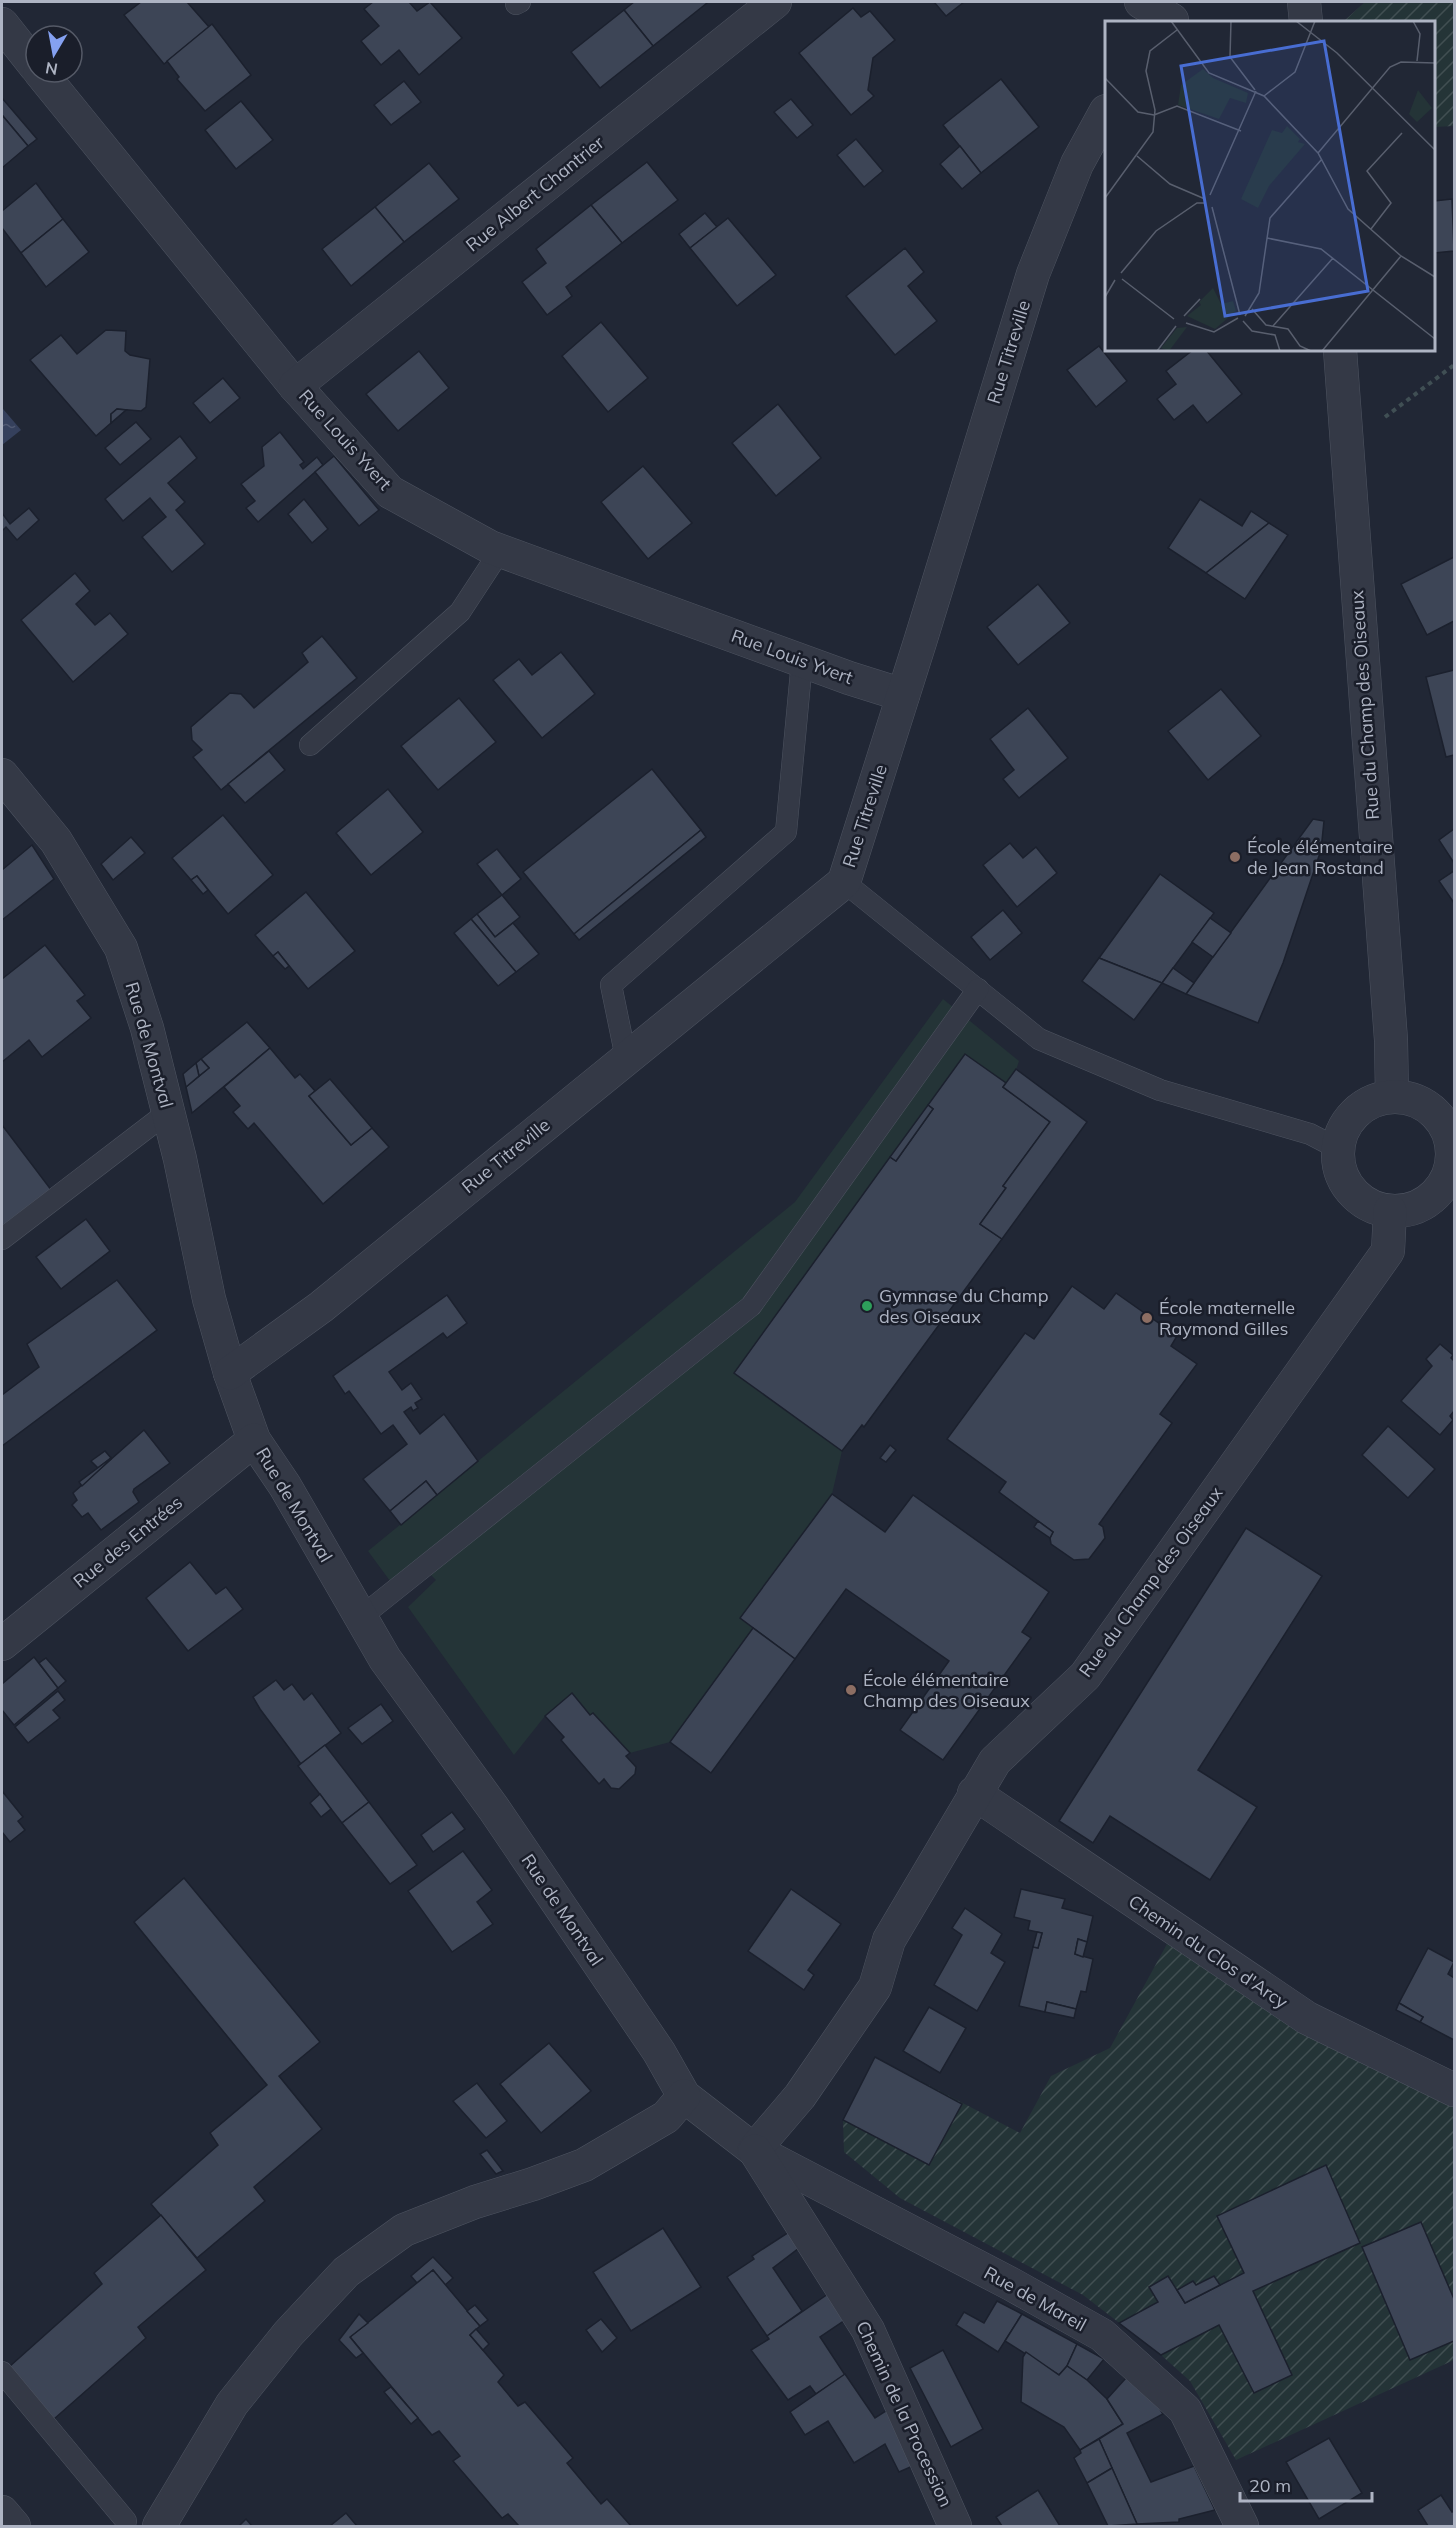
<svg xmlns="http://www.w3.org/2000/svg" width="1456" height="2528" font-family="Mulish,sans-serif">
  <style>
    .garden { fill: url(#garden-furrows) }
    .pitch { fill: #243437 }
    .water { fill: url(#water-ripples) }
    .building { fill: #3d4556; stroke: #1b202d; stroke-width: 1.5 }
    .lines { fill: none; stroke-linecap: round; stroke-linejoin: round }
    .lane-casing { stroke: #4e5461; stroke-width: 22 }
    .street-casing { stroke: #4e5461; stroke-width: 34 }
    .path { stroke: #404f54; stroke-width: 4; stroke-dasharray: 4.5 4.5; stroke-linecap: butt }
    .lane { stroke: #343946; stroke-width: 21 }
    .street { stroke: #343946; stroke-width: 33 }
    .education-dot { fill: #8d6e63; stroke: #1a1e2a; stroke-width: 2 }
    .leisure-dot { fill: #2e9e5b; stroke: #1a1e2a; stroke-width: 2 }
    .labels { text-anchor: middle; stroke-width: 5; stroke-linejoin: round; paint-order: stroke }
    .street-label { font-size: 18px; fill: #aeb4c3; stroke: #1a1e2a }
    .poi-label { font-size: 18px; fill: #aeb4c3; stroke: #1a1e2a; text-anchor: start }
    .inset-road { fill: none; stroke: #595f6e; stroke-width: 1.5 }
    .view { fill: #486dd2; fill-opacity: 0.15; stroke: #486dd2; stroke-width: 3 }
    .inset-edge { fill: none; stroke: #aeb4c3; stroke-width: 3 }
  </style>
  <defs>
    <pattern id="garden-furrows" width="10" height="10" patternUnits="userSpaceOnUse" patternTransform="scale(1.5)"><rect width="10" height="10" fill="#243437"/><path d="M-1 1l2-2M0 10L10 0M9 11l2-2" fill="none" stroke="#414f52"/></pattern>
    <pattern id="water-ripples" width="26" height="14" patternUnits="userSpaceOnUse" patternTransform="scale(1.5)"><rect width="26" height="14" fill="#35405c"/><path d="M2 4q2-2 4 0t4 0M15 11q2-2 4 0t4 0" fill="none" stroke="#505972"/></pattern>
  </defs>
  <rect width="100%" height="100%" fill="#212735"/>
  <g class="garden">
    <path d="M1365,2h89v124l-20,1v-105h-91z"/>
    <path d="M1167,1944l193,116 94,45v255l-218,100 -46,-79 -29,-26 -78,-60 -183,-97 -56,-46 -1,-32 32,-63 145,76 31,-57 59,-28z"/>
  </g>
  <path class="pitch" d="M943,999l76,62 -3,9 71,52 -223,305 -2,-2 -20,26 -10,43 -92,124 13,10 -83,114 -40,11 -37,-40 -3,2 -19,-21 -26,22 -31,39 -106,-148 28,-27 -18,-18 -25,23 -25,-34 427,-349z"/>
  <path class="water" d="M3,409l18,21 -19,15v-34z"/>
  <g class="building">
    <path d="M141,2h46l22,25 -45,37 -40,-49z"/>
    <path d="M373,2h36l8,9 13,-9 32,36 -43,37 -20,-25 -18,15 -20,-24 18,-15 -15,-17z"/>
    <path d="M634,2h72l1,1 -54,43 -29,-36z"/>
    <path d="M934,2h30l-18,14z"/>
    <path d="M853,8l8,9 9,-6 25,29 -22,18 -5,32 6,6 -23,19 -52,-62z"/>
    <path d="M624,10l29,36 -53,42 -29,-36z"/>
    <path d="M212,24l39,51 -46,36 -28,-32 2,-2 -12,-16z"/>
    <path d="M1001,79l38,48 -58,46 -38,-48z"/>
    <path d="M404,81l17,21 -30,23 -17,-20z"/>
    <path d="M2,98l35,41 -9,7 -26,-31z"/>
    <path d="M791,99l22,26 -16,13 -23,-26z"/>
    <path d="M241,101l32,39 -37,29 -31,-39z"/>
    <path d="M2,115l26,31 -26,22z"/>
    <path d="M856,139l27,32 -19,16 -27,-32z"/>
    <path d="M960,146l21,27 -19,16 -22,-25z"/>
    <path d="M647,162l31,38 -56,43 -31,-38z"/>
    <path d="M429,163l30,36 -55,43 -29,-35z"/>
    <path d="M36,183l27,36 -42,34 -19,-25v-17z"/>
    <path d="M1452,199l2,52 -20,2v-52z"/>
    <path d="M591,205l31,38 -56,44 6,9 -25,19 -25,-33 24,-19 -10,-14z"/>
    <path d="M375,207l29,35 -53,44 -29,-37z"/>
    <path d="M705,213l12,14 -27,21 -11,-14z"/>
    <path d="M728,218l48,57 -39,31 -47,-58z"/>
    <path d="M63,219l26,33 -43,35 -25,-34z"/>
    <path d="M905,248l19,24 -16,14 29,35 -42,34 -49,-59z"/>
    <path d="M601,322l47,56 -40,34 -46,-56z"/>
    <path d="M106,330l20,1 -1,20 5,4 20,4 -4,48 -5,4 -24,-2 -6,5v9l-15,13 -66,-76 31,-25 16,19z"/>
    <path d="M1099,346l28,35 -31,26 -29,-37z"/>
    <path d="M1193,350h13l36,44 -35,29 -14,-18 -19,15 -17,-21 19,-15 -10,-13z"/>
    <path d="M419,351l30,37 -51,43 -32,-37z"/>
    <path d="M223,378l17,20 -30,25 -17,-20z"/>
    <path d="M778,404l43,54 -45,38 -44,-53z"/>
    <path d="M117,409l9,1 -15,13v-9z"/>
    <path d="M136,422l15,17 -31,26 -15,-17z"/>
    <path d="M280,432l24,30 -4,3 3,4 14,-12 6,8 -65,57 -12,-14 9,-7 -14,-17 23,-18 -2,-19z"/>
    <path d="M180,436l17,22 -29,25 17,19 -9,8 29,34 -33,28 -30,-35 24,-20 -16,-19 -27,23 -18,-22z"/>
    <path d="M334,456l45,54 -20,16 -44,-54z"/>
    <path d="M643,466l49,57 -44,36 -47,-57z"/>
    <path d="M304,499l24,30 -16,14 -24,-29z"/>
    <path d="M1200,499l42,27 9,-15 18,12 -63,50 -38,-25z"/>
    <path d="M29,508l10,12 -22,20 -11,-13 -4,4v-18l8,11z"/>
    <path d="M1269,523l19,12 -43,64 -39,-26z"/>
    <path d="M1454,557v64l-27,14 -26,-51z"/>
    <path d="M75,573l15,18 -14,13 19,21 15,-12 18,21 -55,48 -52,-62z"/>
    <path d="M1038,584l32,39 -52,42 -31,-38z"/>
    <path d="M322,636l35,42 -136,112 -28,-33 9,-7 -10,-10 -1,-13 39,-34 11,1 13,14 54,-46 -6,-9z"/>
    <path d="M561,652l34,42 -53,44 -49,-58 26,-21 13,16z"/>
    <path d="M1454,670v85l-8,2 -20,-80z"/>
    <path d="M1221,689l40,47 -53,44 -40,-49z"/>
    <path d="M459,698l37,44 -58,48 -37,-44z"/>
    <path d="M1028,708l40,50 -49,40 -16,-19 11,-9 -24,-31z"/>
    <path d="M269,751l16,19 -40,33 -17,-19z"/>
    <path d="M652,769l49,61 -127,104 -51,-62z"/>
    <path d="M388,789l35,43 -52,43 -35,-42z"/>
    <path d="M223,815l50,60 -45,39 -31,-38 -6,4 -19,-22z"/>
    <path d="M1313,819l11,2 -3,29 -38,113 -25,60 -72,-29z"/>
    <path d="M1454,829v34l-15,-23z"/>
    <path d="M701,830l5,7 -127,103 -5,-6z"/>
    <path d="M131,837l14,16 -32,27 -12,-16z"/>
    <path d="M1010,843l13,15 13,-11 21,26 -40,34 -34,-42z"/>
    <path d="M32,845l22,34 -52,41v-50z"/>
    <path d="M497,849l24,30 -19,16 -25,-31z"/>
    <path d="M1454,871v32l-15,-22z"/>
    <path d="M1160,874l54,39 -52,70 -63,-25z"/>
    <path d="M197,876l11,14 -5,4 -12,-14z"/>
    <path d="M306,892l49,59 -47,38 -30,-37 -5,4 -18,-21z"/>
    <path d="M502,895l18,22 -25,20 -18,-23z"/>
    <path d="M1003,910l19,23 -32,27 -19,-23z"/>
    <path d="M477,914l18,23 18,-14 26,31 -23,18 -45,-53z"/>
    <path d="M1210,918l21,15 -18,24 -21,-15z"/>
    <path d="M471,919l45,53 -18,14 -44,-53z"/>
    <path d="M45,945l40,50 -8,6 14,17 -49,39 -13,-17 -27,22v-83z"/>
    <path d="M278,952l11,14 -4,3 -12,-13z"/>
    <path d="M1099,958l63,25 -28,37 -52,-39z"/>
    <path d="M1173,968l21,15 -8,11 -24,-11z"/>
    <path d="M247,1022l23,26 -78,65 -6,-26 23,-19 -8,-9z"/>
    <path d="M270,1048l25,30 5,-4 15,17 -6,5 42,49 21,-17 17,19 -66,57 -69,-81 -6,6 -15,-17 7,-6 -16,-19z"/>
    <path d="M965,1054l41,29 -3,4 47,35 -47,64 3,2 -26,36 22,15 -138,188 -2,-2 -20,26 -108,-78 156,-216 6,4 37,-52 -5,-4z"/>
    <path d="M201,1059l8,9 -10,8 -3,-13z"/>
    <path d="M196,1063l3,13 -13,11 -3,-13z"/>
    <path d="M1016,1069l71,53 -85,117 -22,-15 26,-36 -3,-2 47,-64 -47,-35z"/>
    <path d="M330,1079l42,49 -21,17 -42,-49z"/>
    <path d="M928,1105l5,4 -37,52 -6,-4z"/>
    <path d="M2,1125l50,66 -48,36 -2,-4z"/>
    <path d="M86,1219l24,32 -49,38 -25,-32z"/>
    <path d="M117,1280l40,50 -155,116v-51l37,-28 -12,-23z"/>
    <path d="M1072,1286l32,23 12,-16 61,43 -6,10 26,18 -37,50 12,9 -73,101 4,3 2,11 -16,21 -15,1 -23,-16 -1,-6 3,-6 -54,-40 7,-10 -59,-43 78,-106 9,6z"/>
    <path d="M447,1295l20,28 -20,15 -4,-5 -54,39 13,18 9,-7 11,16 -7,4 3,5 -5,3 -2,-4 -7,5 16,22 24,-20 34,47 -41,34 -11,-14 -36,30 -27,-32 44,-35 -14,-19 -12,9 -32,-43 -4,3 -12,-18z"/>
    <path d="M1440,1344l13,11 -2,3 3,3v50l-4,5 3,4 -13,15 -39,-34 31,-35 -6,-7z"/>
    <path d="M1388,1426l47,43 -27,29 -46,-43z"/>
    <path d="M144,1430l26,33 -36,26 -1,3 6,10 -38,28 -13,-17 -6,4 -10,-12 5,-5 -4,-7z"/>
    <path d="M890,1445l6,5 -10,12 -6,-4z"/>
    <path d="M105,1451l6,7 -13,10 -7,-7z"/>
    <path d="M111,1458v1l-29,27 -3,-4z"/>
    <path d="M426,1481l11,14 -36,30 -11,-14z"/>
    <path d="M832,1494l53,38 28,-37 136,97 -27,40 9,6 -88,122 -43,-30 49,-69 -103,-72 -51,70 -55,-41z"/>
    <path d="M1038,1521l15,11 -3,6 -16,-11z"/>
    <path d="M1246,1528l76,48 -124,194 59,37 -47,73 -100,-64 -17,27 -34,-22z"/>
    <path d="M190,1562l26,32 10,-7 17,22 -55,42 -42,-53z"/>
    <path d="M753,1628l42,31 -84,114 -41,-31z"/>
    <path d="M34,1657l24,31 -44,37 -12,-15v-26z"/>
    <path d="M46,1658l20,23 -8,7 -19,-25z"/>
    <path d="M276,1680l8,10 8,-6 12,16 8,-7 29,40 -40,31 -41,-55 -7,-12z"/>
    <path d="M58,1691l7,9 -12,10 7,8 -32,25 -13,-16z"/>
    <path d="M572,1693l18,22 3,-2 37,40 -4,3 10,11 -1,7 -16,15 -8,-1 -7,-9 -5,5 -38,-44 3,-3 -19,-21z"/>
    <path d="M381,1704l12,17 -31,23 -14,-16z"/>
    <path d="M325,1745l44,57 -27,21 -44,-57z"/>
    <path d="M2,1791l21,26 -5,4 7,9 -15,12 -8,-10z"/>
    <path d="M320,1794l11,15 -10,8 -11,-14z"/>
    <path d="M369,1802l48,63 -27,19 -48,-61z"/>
    <path d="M452,1812l13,17 -32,23 -12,-17z"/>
    <path d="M463,1851l29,39 -15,12 16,22 -41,28 -44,-61z"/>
    <path d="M184,1878l136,164 -41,34 43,53 -68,58 11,14 -68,57 -46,-54 67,-59 -8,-12 57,-48 -133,-163z"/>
    <path d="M791,1889l50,35 -33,46 6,5 -10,15 -56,-39z"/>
    <path d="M1021,1889l44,10 -3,9 31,8 -6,26 -9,-3 -3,15 18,5 -7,33 -5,-1 -5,18 -29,-7 -2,10 -26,-6 14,-59 5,1 4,-15 -14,-3 2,-9 -16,-4z"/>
    <path d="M965,1908l37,26 -11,19 14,9 -28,49 -43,-26 28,-50 -10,-7z"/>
    <path d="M1037,1932l5,1 -4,15 -5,-1z"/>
    <path d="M1078,1939l9,3 -4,15 -8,-3z"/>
    <path d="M1428,1948l26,14 -6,12 6,4v62l-34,-18 3,-5 -24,-14z"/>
    <path d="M1047,2002l29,7 -2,9 -29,-6z"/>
    <path d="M1399,2003l24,14 -3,5 -24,-12z"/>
    <path d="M929,2007l37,21 -26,45 -37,-22z"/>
    <path d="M549,2043l42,48 -50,42 -41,-49z"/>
    <path d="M875,2057l87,47 -33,61 -86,-45z"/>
    <path d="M477,2083l30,38 -21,17 -33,-37z"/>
    <path d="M487,2150l16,21 -7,3 -16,-20z"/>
    <path d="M1326,2165l34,78 -107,48 39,84 -38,18 -35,-68 -58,30 -42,-32 39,-21 -9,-15 19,-11 17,27 59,-30 -27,-57z"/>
    <path d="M161,2215l45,55 -68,57 8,11 -92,81 -45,-52 93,-83 -8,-11z"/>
    <path d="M1421,2222l33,77v42l-44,19 -48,-113z"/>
    <path d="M663,2228l38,59 -70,44 -38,-59z"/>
    <path d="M789,2232l10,16 -26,20 29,43 -35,25 -40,-59 27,-18 -2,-3z"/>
    <path d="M433,2257l20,21 -8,7 -12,-15 -16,13 -6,-7z"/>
    <path d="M433,2270l47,56 -10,9 34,40 -6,7 20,24 7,-4 48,56 -6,5 34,41 6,-5 24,27h-112l-11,-12 -6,4 -49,-57 7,-5 -21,-25 -7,4 -82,-98z"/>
    <path d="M1214,2276l6,9 -35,18 -8,-13 16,-9 3,4z"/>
    <path d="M828,2294l17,26 -25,17 25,38 -29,19 -6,-8 -22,14 -37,-50 18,-11 -2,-3z"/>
    <path d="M997,2301l25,13 -24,38 -42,-27 8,-13 20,11z"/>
    <path d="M475,2305l13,15 -8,6 -13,-15z"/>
    <path d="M359,2314l9,9 -18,14 13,16 -7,5 -17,-18z"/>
    <path d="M1022,2314l55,30 -10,22 -8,9 -54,-34z"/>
    <path d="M601,2319l16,19 -15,14 -16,-22z"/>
    <path d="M476,2329l13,15 -6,6 -13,-15z"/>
    <path d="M1077,2344l27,15 -17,21 -20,-14z"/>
    <path d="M943,2350l40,79 -32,18 -41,-79z"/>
    <path d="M1026,2352l33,23 8,-9 20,14 20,19 16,25 -43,26 -16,-23 -43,-25 2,-45z"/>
    <path d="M845,2374l30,44 20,-13 27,57 -23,10 -14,-28 -31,19 -26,-42 -23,14 -15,-23z"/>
    <path d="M1126,2378l31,26 6,10 -36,19 24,49 43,-16 21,44 -36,9v3l-42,2 -38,-85 24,-15 -16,-25z"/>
    <path d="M391,2387l27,31 -7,6 -27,-32z"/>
    <path d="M1329,2438l33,55 -43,26 -33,-57z"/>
    <path d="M1099,2439l13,29 -25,15 -13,-25 7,-5 -1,-3z"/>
    <path d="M1112,2468l25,56 -29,2 -21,-43z"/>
    <path d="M1038,2490l22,36h-58l-6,-9z"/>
    <path d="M1441,2495l11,17 2,-1v15h-26l-10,-16z"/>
    <path d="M346,2513l11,13h-27z"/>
    <path d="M246,2519l6,7h-13z"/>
  </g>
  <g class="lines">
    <defs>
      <g id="lane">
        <path d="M516,4l4,-2"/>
        <path d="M310,745l150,-133 40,-61"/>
        <path d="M844,882l195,157 121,51 150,44 27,14"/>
        <path d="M626,1058l-15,-73 175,-153 16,-171"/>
        <path d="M2,1239l166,-127"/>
        <path d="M361,1617l390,-311 227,-317"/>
        <path d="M2,2372l124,149"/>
      </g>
      <g id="street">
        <path d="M1141,2l31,18"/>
        <path d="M1304,2l2,20"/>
        <path d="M2,24l34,43"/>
        <path d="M40,72l255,314 95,106 100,55 359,131 54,17"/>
        <path d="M1340,350l51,690 1,56"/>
        <path d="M295,386l480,-384"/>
        <path d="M2,775l54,66 65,107 26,80 33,131 29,140 21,74 24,67 31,46 100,173 109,150 165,243 25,44 70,54 257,134 91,51 83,75 57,116"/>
        <circle cx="1395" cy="1154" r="57"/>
        <path d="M230,1373l91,-66 523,-425 76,-240 113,-368 44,-110 29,-53"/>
        <path d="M2,1644l252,-204"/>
        <path d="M974,1793l333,225 147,72"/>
        <path d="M754,2150l46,-54 75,-109 14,-47 106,-179 90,-85 303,-425 2,-40"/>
        <path d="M755,2151l113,179 87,196"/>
        <path d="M2,2512l12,14"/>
        <path d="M159,2526l73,-122 56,-70 58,-62 58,-42 71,-28 58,-18 51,-19 82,-48 18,-21"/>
      </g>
    </defs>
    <use href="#lane" class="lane-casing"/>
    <use href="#street" class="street-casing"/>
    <path class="path" d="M1385,417l69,-52"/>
    <use href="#lane" class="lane"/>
    <use href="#street" class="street"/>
  </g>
  <g class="education-dot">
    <circle cx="1235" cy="857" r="6"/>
    <circle cx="1147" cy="1318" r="6"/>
    <circle cx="851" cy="1690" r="6"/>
  </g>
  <circle class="leisure-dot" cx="867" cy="1306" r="6"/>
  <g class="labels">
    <g class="street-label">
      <text transform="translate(535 194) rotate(-39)" y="6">Rue Albert Chantrier</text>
      <text transform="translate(1009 352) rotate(-73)" y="6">Rue Titreville</text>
      <text transform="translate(345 440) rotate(48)" y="6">Rue Louis Yvert</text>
      <text transform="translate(792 657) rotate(20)" y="6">Rue Louis Yvert</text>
      <text transform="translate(1365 705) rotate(-94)" y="6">Rue du Champ des Oiseaux</text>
      <text transform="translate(865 816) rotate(-72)" y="6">Rue Titreville</text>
      <text transform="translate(149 1045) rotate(74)" y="6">Rue de Montval</text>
      <text transform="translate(506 1156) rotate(-39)" y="6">Rue Titreville</text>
      <text transform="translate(294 1505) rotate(59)" y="6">Rue de Montval</text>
      <text transform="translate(128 1542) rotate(-39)" y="6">Rue des Entrées</text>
      <text transform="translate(1151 1582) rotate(-54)" y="6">Rue du Champ des Oiseaux</text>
      <text transform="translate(562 1910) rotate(56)" y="6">Rue de Montval</text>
      <text transform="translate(1208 1952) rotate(34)" y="6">Chemin du Clos d'Arcy</text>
      <text transform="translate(1035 2299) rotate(29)" y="6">Rue de Mareil</text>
      <text transform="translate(904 2414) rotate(65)" y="6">Chemin de la Procession</text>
    </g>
    <g class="poi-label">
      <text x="1247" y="853">École élémentaire<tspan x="1247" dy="21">de Jean Rostand</tspan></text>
      <text x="879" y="1302">Gymnase du Champ<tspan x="879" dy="21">des Oiseaux</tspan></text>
      <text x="1159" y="1314">École maternelle<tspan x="1159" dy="21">Raymond Gilles</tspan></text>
      <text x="863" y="1686">École élémentaire<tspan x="863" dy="21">Champ des Oiseaux</tspan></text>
    </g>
  </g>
  <g transform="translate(1105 21)">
    <rect width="330" height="330" fill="#212735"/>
    <path d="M313,69l14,18 -15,14 -8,-8z" fill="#243437"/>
    <path d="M98,48l10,9 35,15 -2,10 -16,-5 -11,21 -41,-14 3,-20zM108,267l8,16 12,-3 3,10 -21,18 -28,-13 14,-11 -2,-3zM82,306l-18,24 -8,-3 16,-20z" fill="#243437"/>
    <path d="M182,105l13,13 -2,3 7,2 -36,42 -11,22 -17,-9 31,-69 10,3z" fill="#243437"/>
    <path class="inset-road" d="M66,0l38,52 55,23 54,57 30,56 53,47 34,21M126,0l-1,36 25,33M191,0l41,32 98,97M308,0l7,13 -3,27M0,57l33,34 16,3M159,75l31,-24 20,-51M49,94l23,-9 64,25M213,132l72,-86 11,-5 34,1M32,135l33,28 35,15M105,174l46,-104M0,177l48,-66 2,-22 -9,-39 4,-20 27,-21M107,186l28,108M266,208l20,-26 -24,-32 35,-38M162,217l54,11 114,90M16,252l35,-42 41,-28h8M17,258l52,40M0,276l10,-17M147,288l14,16 22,4 12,17 11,5M79,295l16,-17M140,295l14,-23 11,-75 52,-59M138,300l9,10 23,4 5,16M81,302l28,9 24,-14M168,305l60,-68M52,330l19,-25M217,330l79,-95"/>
    <path class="view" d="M219,20l44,250 -143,25 -44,-250z"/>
    <rect width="330" height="330" class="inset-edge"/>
  </g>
  <rect width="1456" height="2528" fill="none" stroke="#aeb4c3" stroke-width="6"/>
  <g transform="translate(54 54) rotate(190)"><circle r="28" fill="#1a1e2a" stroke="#555a67" stroke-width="1.5"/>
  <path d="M0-4.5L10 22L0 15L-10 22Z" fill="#85a1f1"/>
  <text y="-9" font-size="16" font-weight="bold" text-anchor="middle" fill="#aeb4c3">N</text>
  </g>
  <path d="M1240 2492v9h132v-9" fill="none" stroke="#aeb4c3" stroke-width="3"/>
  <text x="1249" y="2492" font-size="18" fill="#aeb4c3" stroke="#1a1e2a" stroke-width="4.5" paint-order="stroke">20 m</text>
</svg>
